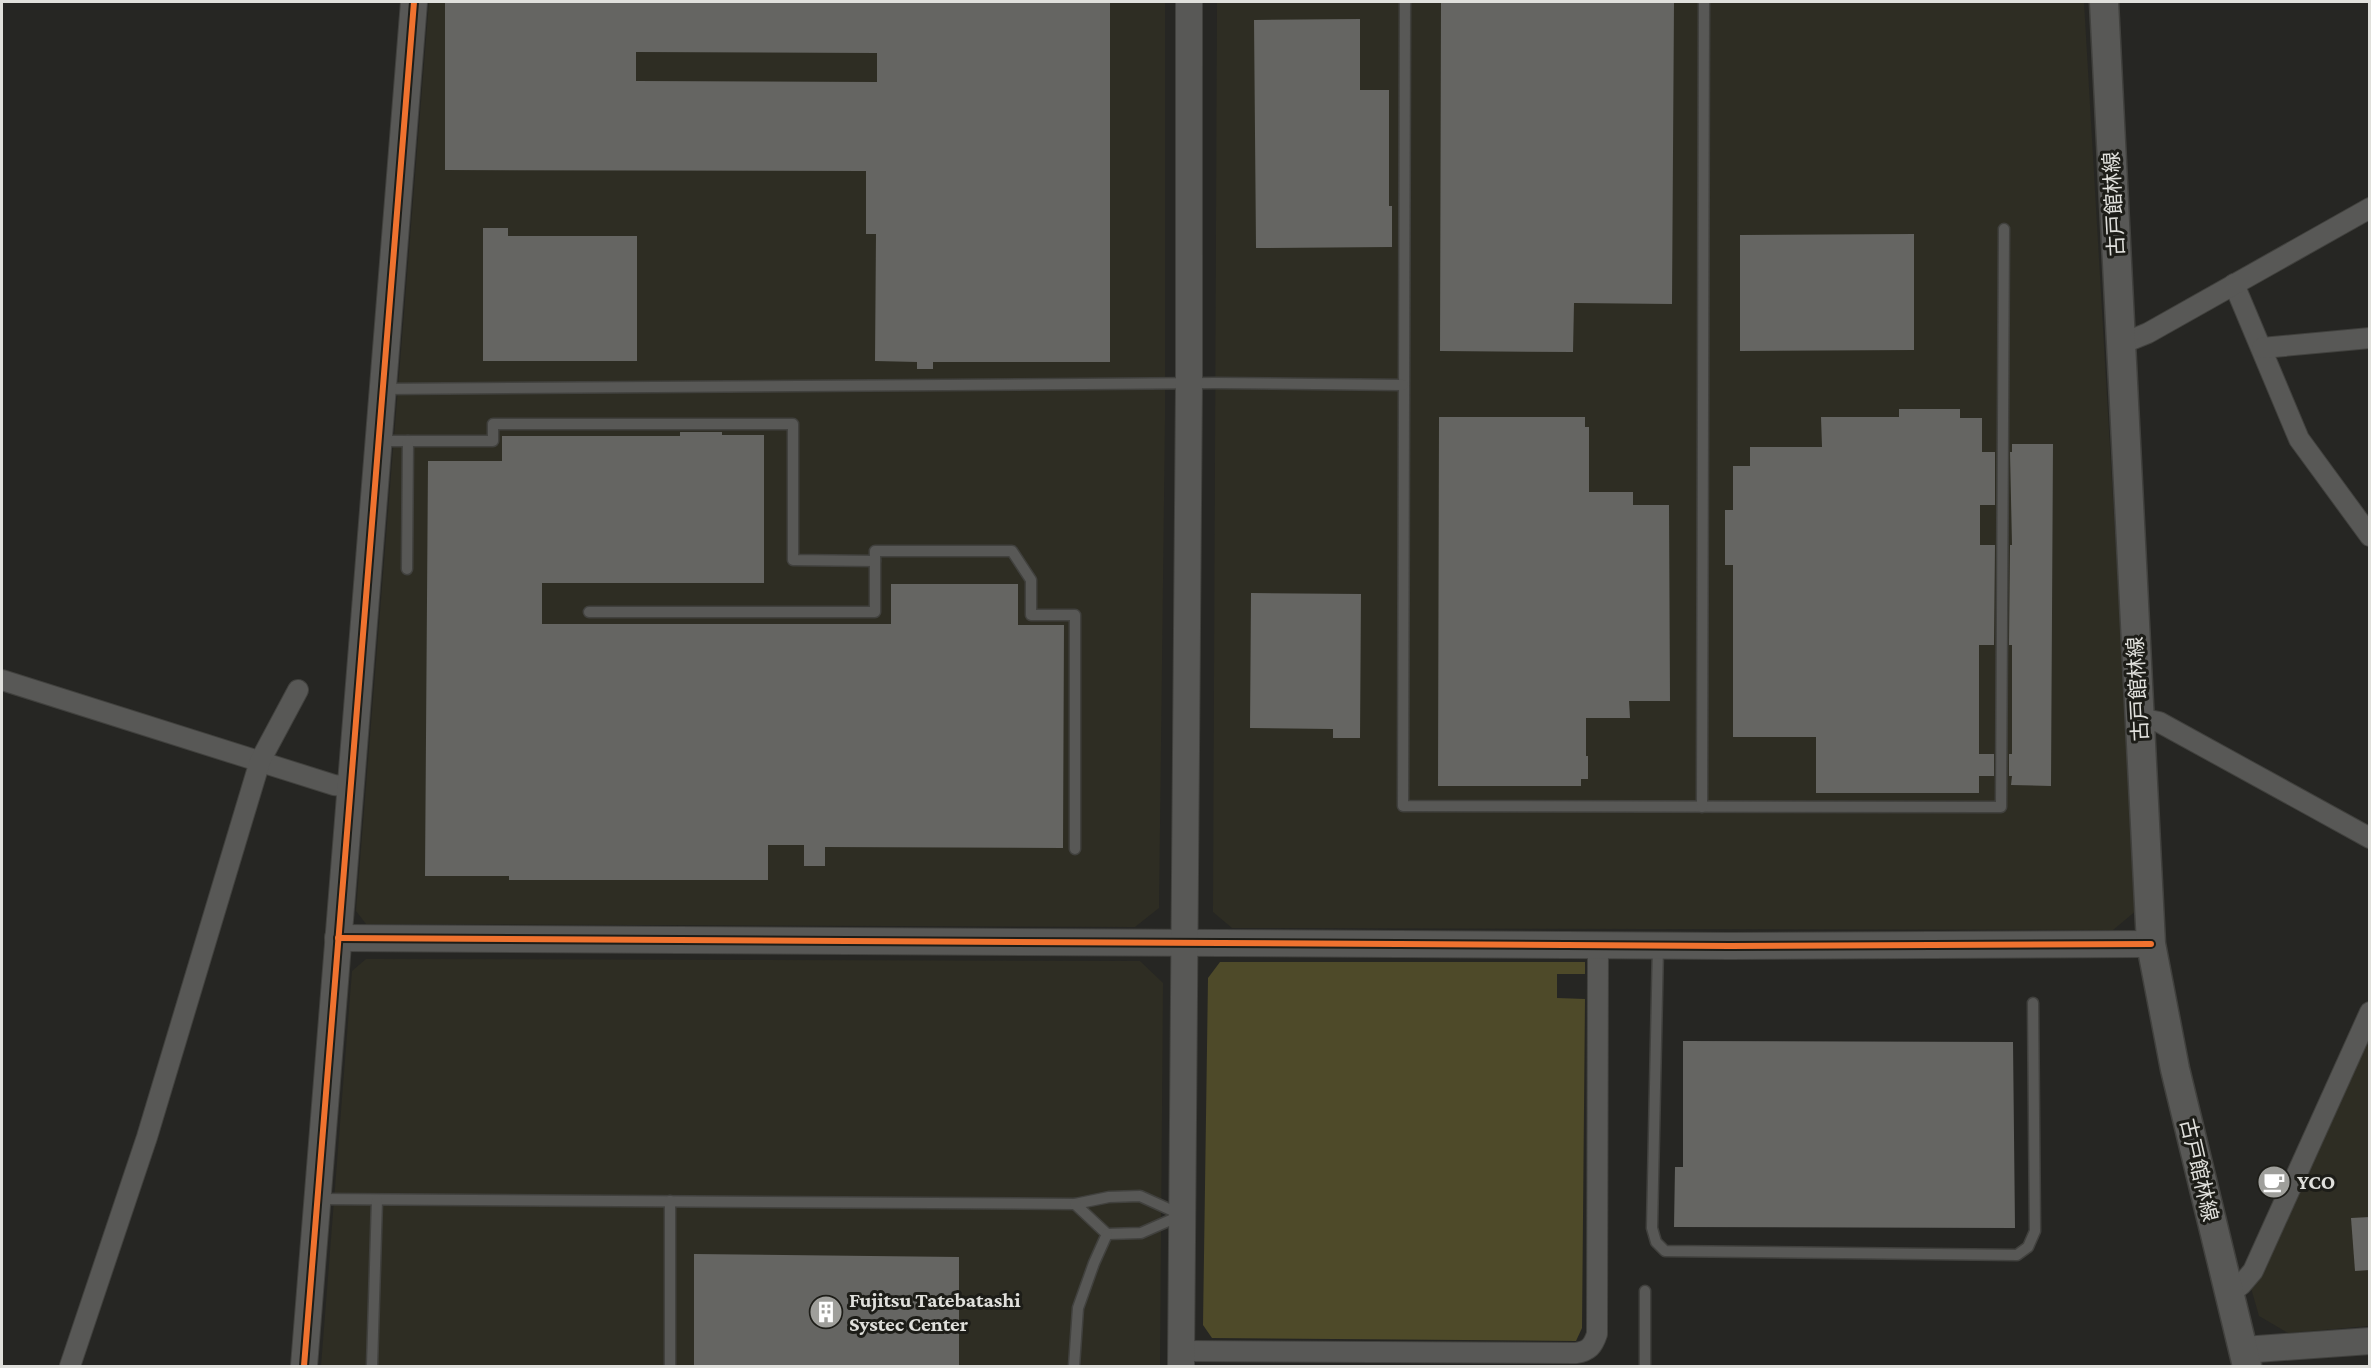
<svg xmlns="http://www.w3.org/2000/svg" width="2371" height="1368" font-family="'Crimson Pro','Noto Sans JP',serif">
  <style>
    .built { fill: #2e2d23 }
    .green { fill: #4e4a29 }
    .building { fill: #656562; fill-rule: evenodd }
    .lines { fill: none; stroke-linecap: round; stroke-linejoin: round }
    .service-casing { stroke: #41413e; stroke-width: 13 }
    .minor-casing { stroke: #41413e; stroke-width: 22 }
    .tertiary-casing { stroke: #41413e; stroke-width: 28 }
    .secondary-casing { stroke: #41413e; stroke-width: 31 }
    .service { stroke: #585856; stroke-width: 10 }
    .minor { stroke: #585856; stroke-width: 20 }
    .tertiary { stroke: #585856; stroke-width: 26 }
    .secondary { stroke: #585856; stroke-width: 28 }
    .cycleway-casing { stroke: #1d1d18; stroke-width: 10 }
    .cycleway { stroke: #ef722f; stroke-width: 6 }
    .labels { text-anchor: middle; stroke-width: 6; stroke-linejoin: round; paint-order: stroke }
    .street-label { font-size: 21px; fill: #e0e0dc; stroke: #1d1d18 }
    .poi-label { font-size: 21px; font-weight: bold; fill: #e0e0dc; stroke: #1d1d18; text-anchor: start }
  </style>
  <rect width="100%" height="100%" fill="#262623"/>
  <g class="built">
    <path d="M429,2h736v416l-6,490 -24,19 -769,-3 -10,-13z"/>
    <path d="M1217,2h867l53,908 -24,20 -881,-2 -19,-16z"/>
    <path d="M366,959l774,2 23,22 -3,383h-839l31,-395z"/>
    <path d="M2369,1020v306l-81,7 -29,-17 -8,-28z"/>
  </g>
  <path class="green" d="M1220,962h365v12h-28v24l28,1 -3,329 -6,13 -364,-3 -9,-13 5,-347z"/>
  <g class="building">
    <path d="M445,2h665v360h-177v7h-16v-7l-42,-1 1,-127h-10v-63l-421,-1zM636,52l241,1v29l-241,-1z"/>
    <path d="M1441,2h233l-2,302 -98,-1 -1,49 -133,-1z"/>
    <path d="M1360,19v71h29v116h3v41l-136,1 -2,-228z"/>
    <path d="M483,228h25v8h129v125h-154z"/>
    <path d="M1914,234v116l-174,1v-116z"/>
    <path d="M1899,409h61v9h22v34h13v53h-15v40h15l-1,100h-15v109h15v22h-15v17h-163v-56h-83v-172h-8v-55h8v-44h17v-19h72l-1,-30h78z"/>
    <path d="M1439,417h146v10h4v65h44v13h36l1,196h-41l1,17h-44v38h2v23h-7v7h-143z"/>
    <path d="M680,432h42v3h42v148h-222v41h349v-40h127v41h46l-1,223 -238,-1v19h-21v-21h-36v35h-259v-4h-84l3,-415h74v-25h178z"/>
    <path d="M2012,444h41l-2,342 -40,-1 1,-9h-3v-22h3v-109h-3l1,-100h2l-2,-93h2z"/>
    <path d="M1251,593l110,1 -1,144h-27v-9l-83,-1z"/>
    <path d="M1683,1041l330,1 2,186 -341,-1 1,-60h8z"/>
    <path d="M2370,1217v53l-15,1 -4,-53z"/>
    <path d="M694,1254l265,3v109h-265z"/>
  </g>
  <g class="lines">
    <defs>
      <g id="service">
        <path d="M1405,2l-2,804 598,1 3,-578"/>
        <path d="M382,389l834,-6 187,2"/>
        <path d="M378,441h115v-17h300v136l82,1"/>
        <path d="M407,569l1,-128"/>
        <path d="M589,612h286v-61h137l19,29v35h44v234"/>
        <path d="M1702,807l2,-805"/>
        <path d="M1658,946l-6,282 4,14 9,9 352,4 11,-8 7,-16 -2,-228"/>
        <path d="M318,1199l757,5 34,-7 31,-1 42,19"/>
        <path d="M1075,1204l32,30 34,-1 41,-18"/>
        <path d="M1645,1291v75"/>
        <path d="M372,1366l5,-166"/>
        <path d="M670,1366v-165"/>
        <path d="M1074,1366l4,-58 16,-45 13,-29"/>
      </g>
      <g id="minor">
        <path d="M2234,284l65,155 71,97"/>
        <path d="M2121,344l27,-11 222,-125"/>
        <path d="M2262,348l108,-10"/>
        <path d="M2,680l332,105 17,2"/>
        <path d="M2139,718l20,4 211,116"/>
        <path d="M2229,1294l12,-9 12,-14 117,-259"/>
        <path d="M1181,1351l395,2c13,-2 17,-7 21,-19l1,-389"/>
        <path d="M70,1366l77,-229 113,-376 38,-71"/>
      </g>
      <g id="tertiary">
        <path d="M338,938l1392,8 421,-2"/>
        <path d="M2243,1350l127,-9"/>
        <path d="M304,1366l110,-1364"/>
        <path d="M1181,1366l8,-982v-382"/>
      </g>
      <path id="secondary" d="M2104,2l47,942 24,125 72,297"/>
    </defs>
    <use href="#service" class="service-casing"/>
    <use href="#minor" class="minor-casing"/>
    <use href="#tertiary" class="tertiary-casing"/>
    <use href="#secondary" class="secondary-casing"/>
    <use href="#service" class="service"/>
    <use href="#minor" class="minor"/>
    <use href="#tertiary" class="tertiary"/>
    <use href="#secondary" class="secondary"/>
    <defs>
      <g id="cycleway">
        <path d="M338,938l1392,8 421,-2"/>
        <path d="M304,1366l110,-1364"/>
      </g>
    </defs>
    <use href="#cycleway" class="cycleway-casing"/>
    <use href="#cycleway" class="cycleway"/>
  </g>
  <defs>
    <symbol id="cafe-disc" viewBox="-11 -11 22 22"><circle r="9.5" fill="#9f9f9b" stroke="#1d1d18"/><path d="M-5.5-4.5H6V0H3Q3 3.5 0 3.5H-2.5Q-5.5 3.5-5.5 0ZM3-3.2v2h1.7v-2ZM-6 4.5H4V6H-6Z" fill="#fff"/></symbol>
    <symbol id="building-disc" viewBox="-11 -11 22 22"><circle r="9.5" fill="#9f9f9b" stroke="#1d1d18"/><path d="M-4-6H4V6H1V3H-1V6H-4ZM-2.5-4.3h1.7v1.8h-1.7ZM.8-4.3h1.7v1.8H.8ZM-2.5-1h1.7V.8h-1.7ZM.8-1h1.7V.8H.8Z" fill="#fff"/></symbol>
  </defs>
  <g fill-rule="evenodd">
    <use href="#cafe-disc" x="2255" y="1163" width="38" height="38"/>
    <use href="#building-disc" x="807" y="1293" width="38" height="38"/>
  </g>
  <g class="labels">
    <g class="street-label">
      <text transform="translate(2114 204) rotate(-93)" y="7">古戸館林線</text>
      <text transform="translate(2138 689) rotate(-93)" y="7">古戸館林線</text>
      <text transform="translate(2199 1170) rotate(77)" y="7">古戸館林線</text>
    </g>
    <g class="poi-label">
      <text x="2297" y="1189">YCO</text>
      <text x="849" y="1307">Fujitsu Tatebatashi<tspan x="849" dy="24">Systec Center</tspan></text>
    </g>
  </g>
  <rect width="2371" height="1368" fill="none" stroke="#e0e0dc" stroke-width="6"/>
</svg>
